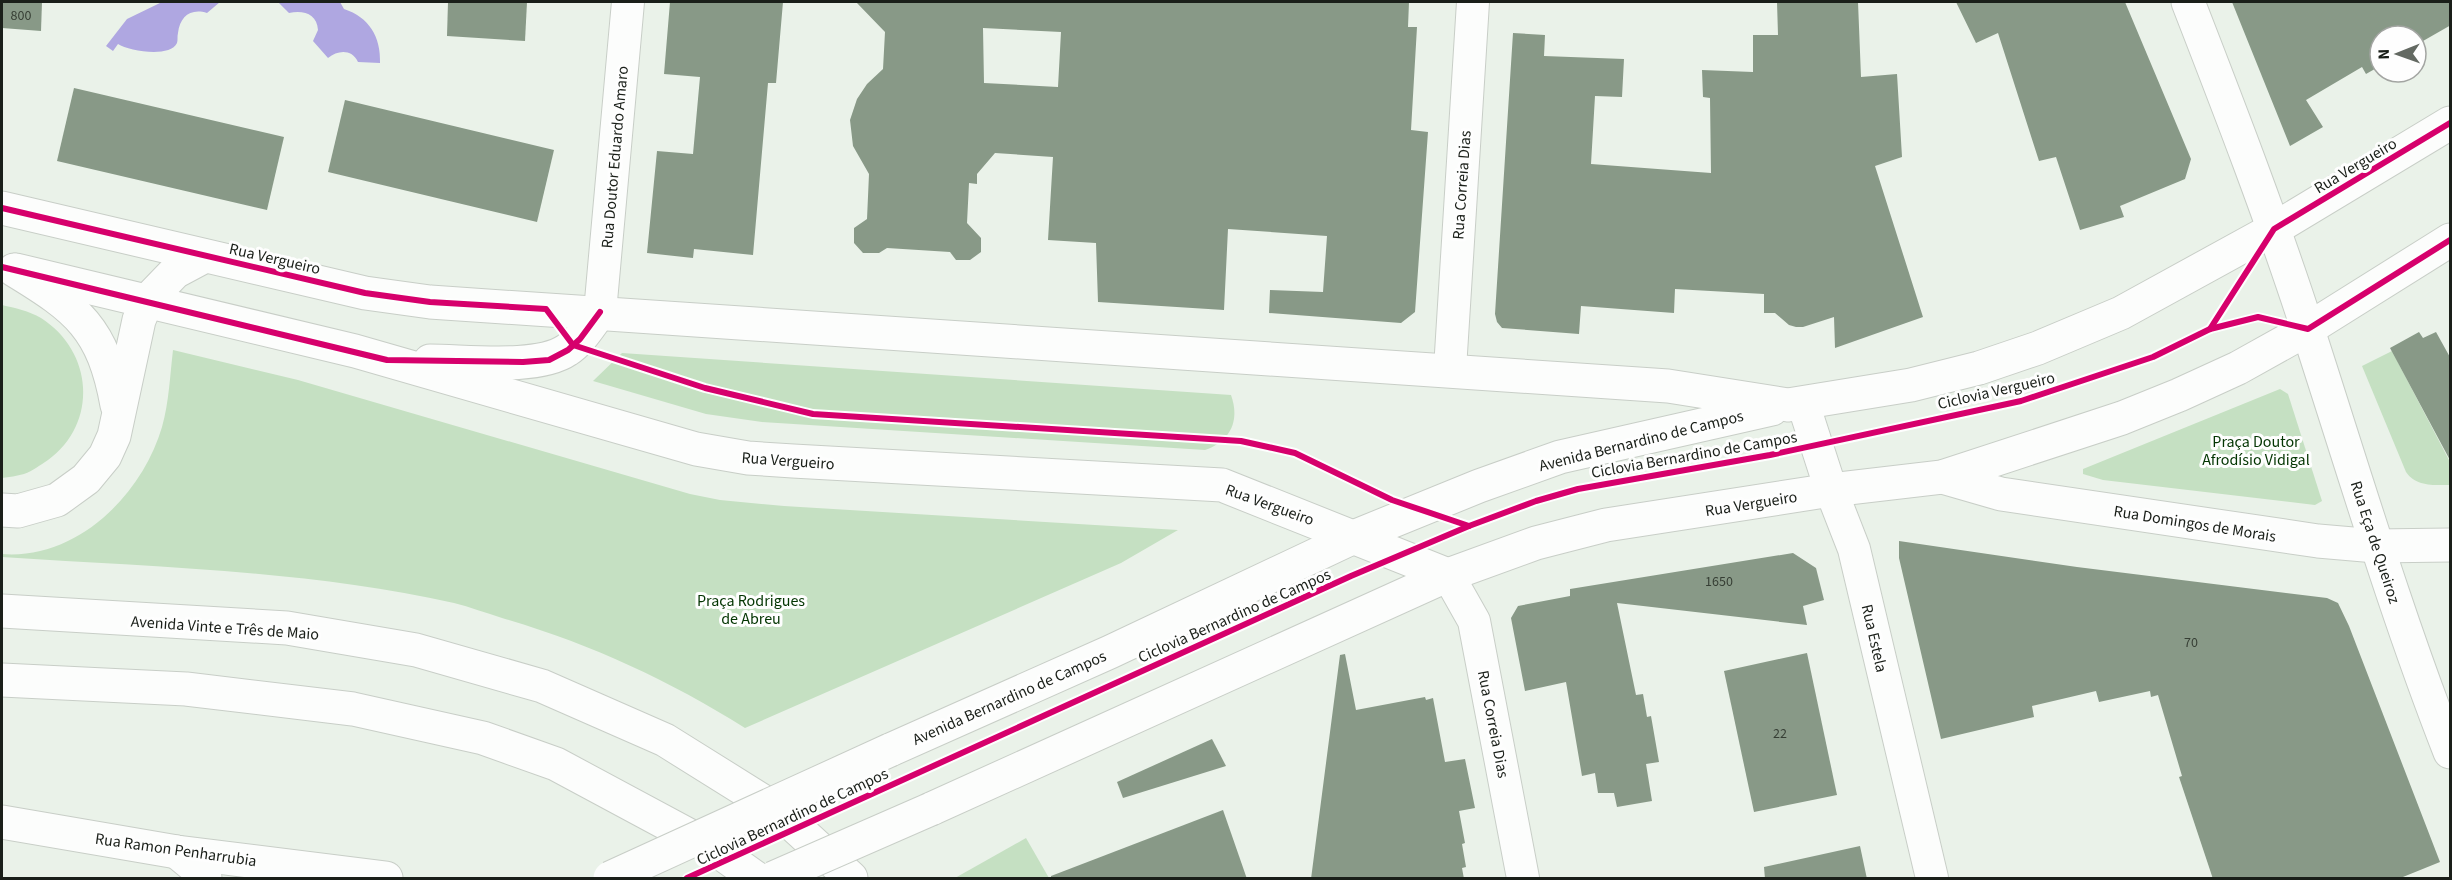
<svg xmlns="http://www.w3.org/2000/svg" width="2452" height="880" font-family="'Source Sans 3',sans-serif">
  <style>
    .green { fill: #c5e0c2 }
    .water { fill: #afa7e1 }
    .building { fill: #889987; fill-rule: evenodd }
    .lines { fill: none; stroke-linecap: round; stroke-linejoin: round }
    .street-casing { stroke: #c8cec7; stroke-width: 34 }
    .secondary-casing { stroke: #c8cec7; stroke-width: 35 }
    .primary-casing { stroke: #c8cec7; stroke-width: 35 }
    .highway-casing { stroke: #c8cec7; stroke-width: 35 }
    .street { stroke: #fcfdfc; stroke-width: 32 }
    .secondary { stroke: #fcfdfc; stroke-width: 33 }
    .primary { stroke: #fcfdfc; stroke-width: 33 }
    .highway { stroke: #fcfdfc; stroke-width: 33 }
    .primary-bridge-casing { stroke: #c8cec7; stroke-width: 35; stroke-linecap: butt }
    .primary-bridge { stroke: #fcfdfc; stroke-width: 33 }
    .cycleway-casing { stroke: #fefefe; stroke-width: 10 }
    .cycleway { stroke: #d6006c; stroke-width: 6 }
    .labels { text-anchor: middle; stroke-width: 6; stroke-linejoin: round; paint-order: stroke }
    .number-label { font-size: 14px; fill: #363e34 }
    .street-label { font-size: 16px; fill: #1a1f19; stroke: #fefefe }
    .park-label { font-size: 16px; fill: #033502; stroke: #fefefe }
  </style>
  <rect width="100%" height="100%" fill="#eaf2e9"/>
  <g class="green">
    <path d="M2,305c13,3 27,6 39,13 52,33 58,105 7,142 -8,5 -15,11 -24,14 -7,2 -15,3 -22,4z"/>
    <path d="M173,350l125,30 392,114 30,6 64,6 394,24 -57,33 -376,165c-76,-48 -157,-85 -243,-110 -16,-5 -32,-11 -48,-15 -149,-33 -301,-36 -452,-46v-3c75,6 140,-59 160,-127 7,-25 8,-52 11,-77z"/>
    <path d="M2392,351l58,111v23c-15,0 -34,2 -44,-13l-44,-106z"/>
    <path d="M622,353l609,42c9,25 0,46 -26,55l-443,-28 -56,-8 -113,-33z"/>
    <path d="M2280,389l8,5 34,107 -7,4 -212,-25 -20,-6v-5z"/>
    <path d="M1026,838l23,40h-94z"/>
  </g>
  <g class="water">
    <path d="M162,2h58l-13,11c-17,-5 -27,4 -29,20 -1,4 0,7 -1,10 -7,15 -48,8 -59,1l-5,7 -7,-5 21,-27z"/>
    <path d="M278,2h62l4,7c25,8 37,28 36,54l-22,-1c-6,-13 -20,-12 -30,-4l-15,-17 5,-11c-1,-16 -14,-20 -29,-17z"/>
  </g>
  <g class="building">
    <path d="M2,2h40l-1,29 -39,-3z"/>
    <path d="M448,2h79l-2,39 -78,-5z"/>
    <path d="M670,2h113l-7,81h-8l-15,172 -59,-6 -1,9 -46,-5 10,-102 36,3 7,-77 -36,-3z"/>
    <path d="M856,2h553l-1,25h9l-6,103 17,2 -13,180 -14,11 -132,-10 1,-23 53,2 4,-56 -99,-7 -4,81 -126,-8 -2,-59 -48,-3 5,-83 -58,-4 -18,21v10l-8,-1 -2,40 14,15v14l-11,8h-14l-6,-8 -63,-4 -8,5h-16l-9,-10v-15l13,-9 2,-45 -16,-28 -3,-26 7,-21 10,-15 16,-15 2,-37zM983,28l78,4 -3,55 -74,-4z"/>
    <path d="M1777,2h81l3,75 36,-3 5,83 -27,9 48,151 -88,31 -1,-31 -31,10h-7l-7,-2 -14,-12h-11v-19l-89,-5 -1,24 -93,-7 -2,28 -77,-6 -5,-6 -2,-8 18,-281 32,2 -1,21 80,3 -2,38 -27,-1 -4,68 120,9 -1,-75 -7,-1 -1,-27 51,2v-37h25z"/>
    <path d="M1956,2h169l66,157 -6,20 -65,27 4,11 -44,13 -24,-73 -17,4 -41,-128 -22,10z"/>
    <path d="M2232,2h219v23l-35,20v-9h-36v30l-14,8 -4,-7 -56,33 17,27 -33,19z"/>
    <path d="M74,88l210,49 -17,73 -210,-49z"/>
    <path d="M345,100l209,50 -17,72 -209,-50z"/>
    <path d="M2419,332l4,6 13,-6 15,27v103l-61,-114z"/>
    <path d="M1899,541l178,26 250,31 11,5 11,23 91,236 -42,17h-185l-34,-102 3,-1 -24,-81 -7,2 -1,-6 -51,11 -3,-11 -64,15 2,11 -93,22 -42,-181z"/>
    <path d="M1793,553l23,15 8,32 -21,6 4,19 -190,-22 19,92 7,-1 4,23 4,-1 8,46 -13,2 6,37 -35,6 -3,-14h-16l-3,-20 -13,3 -16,-94 -41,9 -14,-73 7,-12 52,-10v-7z"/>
    <path d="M1807,653l30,142 -83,17 -30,-141z"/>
    <path d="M1345,654l11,56 69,-13 1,3 7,-2 12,64 20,-3 10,49 -16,3 6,32 -3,1 4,23 -4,1 2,11h-153l29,-224z"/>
    <path d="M1212,739l14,27 -103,32 -6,-16z"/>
    <path d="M1223,810l24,69h-196v-3z"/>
    <path d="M1860,846l7,33h-102l-1,-12z"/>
  </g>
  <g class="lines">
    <defs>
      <g id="street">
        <path d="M600,312l28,-310"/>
        <path d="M1450,369l23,-367"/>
        <path d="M1803,403l28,87 23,59 78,329"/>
        <path d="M1448,575l26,46 49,257"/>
      </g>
      <g id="secondary">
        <path d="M2188,2c42,108 84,217 120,328 46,142 88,284 142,422"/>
        <path d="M1942,477l59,17 317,47 58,5 74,-1"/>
        <path d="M2,822l175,30 209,26"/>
      </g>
      <g id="primary">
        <path d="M2,208l363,85 65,9 1238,84 120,19 123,-20 68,-17 59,-20 83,-35 153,-84 176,-106"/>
        <path d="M16,270l339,81 341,98 52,9 45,3 429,24 226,90"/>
        <path d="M430,361c37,0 108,9 137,-11 14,-9 23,-25 33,-38"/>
        <path d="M890,750l220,-98 246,-116 123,-50 81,-29 212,-48"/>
        <path d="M931,809l517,-234 88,-32 70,-18 225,-35 111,-13 180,-59 57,-23 59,-27 70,-39 142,-89"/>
        <path d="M177,852l23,19 5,7"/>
      </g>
      <g id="highway">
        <path d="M14,270c64,39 89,58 103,135"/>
        <path d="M2,510l16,1 39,-11 29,-21 19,-23 9,-20 25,-116 8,-19 28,-29 30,-16"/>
        <path d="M2,611l285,17 129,22 126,36 123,54 112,70 74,68"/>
        <path d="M2,680l184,9 167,20 130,29 73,26 162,87 38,27"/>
      </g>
    </defs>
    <use href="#street" class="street-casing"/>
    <use href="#secondary" class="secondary-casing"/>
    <use href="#primary" class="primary-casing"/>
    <use href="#highway" class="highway-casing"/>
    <use href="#street" class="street"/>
    <use href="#secondary" class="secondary"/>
    <use href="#primary" class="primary"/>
    <use href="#highway" class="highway"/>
    <defs>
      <g id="primary-bridge">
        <path d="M610,878l280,-128"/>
        <path d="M773,878l158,-69"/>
      </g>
    </defs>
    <use href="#primary-bridge" class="primary-bridge-casing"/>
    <use href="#primary-bridge" class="primary-bridge"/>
    <defs>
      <g id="cycleway">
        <path d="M2,208l363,85 65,9 116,7 27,36 132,43 108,26 428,27 54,12 97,47 77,26"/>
        <path d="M2,267l385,93 136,2 26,-2 19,-10 12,-11 20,-27"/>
        <path d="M2210,329l64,-100 176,-106"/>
        <path d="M687,878l664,-302 118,-50 67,-25 42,-12 192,-34 251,-54 132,-44 57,-28 48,-12 50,12 142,-89"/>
      </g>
    </defs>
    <use href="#cycleway" class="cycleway-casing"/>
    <use href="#cycleway" class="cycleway"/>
  </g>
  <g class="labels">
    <g class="number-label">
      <text x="21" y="20">800</text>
      <text x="1719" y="586">1650</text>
      <text x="2191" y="647">70</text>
      <text x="1780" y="738">22</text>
    </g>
    <g class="street-label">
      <text transform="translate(614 157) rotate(-85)" y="6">Rua Doutor Eduardo Amaro</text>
      <text transform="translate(2355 165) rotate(-31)" y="6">Rua Vergueiro</text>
      <text transform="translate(1461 185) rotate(-86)" y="6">Rua Correia Dias</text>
      <text transform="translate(275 258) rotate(13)" y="6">Rua Vergueiro</text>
      <text transform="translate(1996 390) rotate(-13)" y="6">Ciclovia Vergueiro</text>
      <text transform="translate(1641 440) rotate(-14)" y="6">Avenida Bernardino de Campos</text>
      <text transform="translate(1694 454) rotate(-10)" y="6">Ciclovia Bernardino de Campos</text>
      <text transform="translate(788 460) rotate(4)" y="6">Rua Vergueiro</text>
      <text transform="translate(1751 503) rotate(-9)" y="6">Rua Vergueiro</text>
      <text transform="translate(1270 504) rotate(20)" y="6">Rua Vergueiro</text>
      <text transform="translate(2195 523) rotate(9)" y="6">Rua Domingos de Morais</text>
      <text transform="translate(2376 542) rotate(72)" y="6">Rua Eça de Queiroz</text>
      <text transform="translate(1234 615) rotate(-24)" y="6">Ciclovia Bernardino de Campos</text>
      <text transform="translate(225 627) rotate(4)" y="6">Avenida Vinte e Três de Maio</text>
      <text transform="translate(1875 638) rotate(77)" y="6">Rua Estela</text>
      <text transform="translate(1009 697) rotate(-24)" y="6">Avenida Bernardino de Campos</text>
      <text transform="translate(1494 724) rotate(79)" y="6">Rua Correia Dias</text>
      <text transform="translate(792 816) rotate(-25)" y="6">Ciclovia Bernardino de Campos</text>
      <text transform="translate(176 849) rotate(8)" y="6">Rua Ramon Penharrubia</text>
    </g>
    <g class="park-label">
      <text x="2256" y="447">Praça Doutor<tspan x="2256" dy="18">Afrodísio Vidigal</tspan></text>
      <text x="751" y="606">Praça Rodrigues<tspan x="751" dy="18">de Abreu</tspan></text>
    </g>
  </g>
  <rect width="2452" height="880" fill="none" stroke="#1a1f19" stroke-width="6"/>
  <g transform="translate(2398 54) rotate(269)"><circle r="28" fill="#fefefe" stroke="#a3a5a2" stroke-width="1.5"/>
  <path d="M0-4.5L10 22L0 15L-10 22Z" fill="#636962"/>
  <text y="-9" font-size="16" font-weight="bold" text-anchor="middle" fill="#1a1f19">N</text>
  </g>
</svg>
